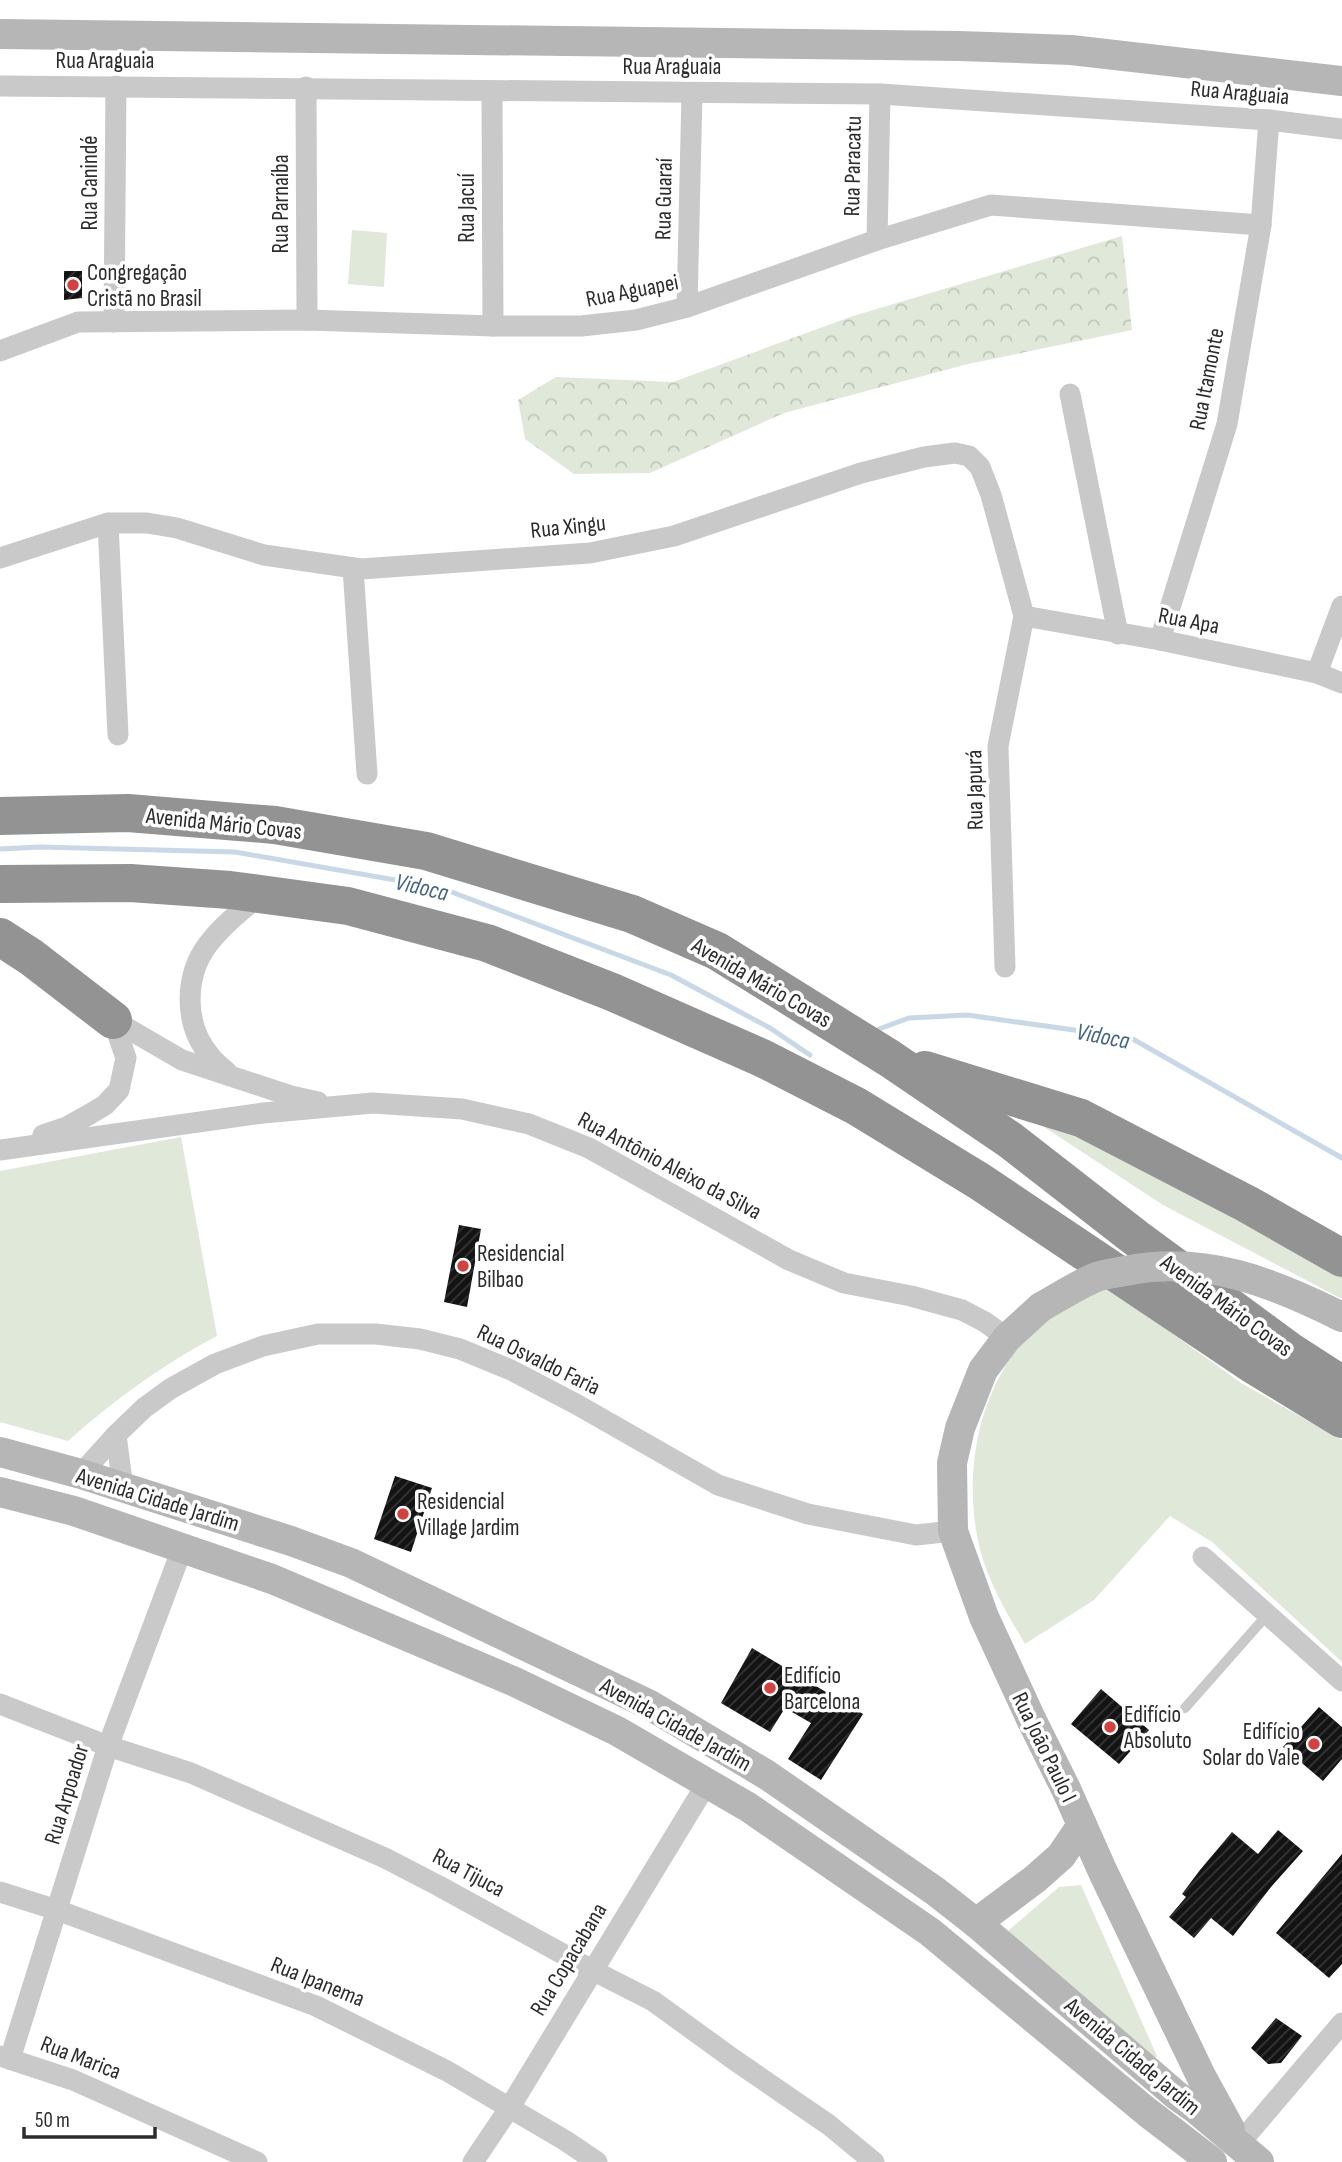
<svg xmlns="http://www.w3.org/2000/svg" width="1342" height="2162" font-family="'Sofia Sans Condensed',sans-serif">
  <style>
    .grass { fill: #e0e8da }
    .forest { fill: url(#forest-crowns) }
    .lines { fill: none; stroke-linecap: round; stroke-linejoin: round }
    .stream { stroke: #c8d8e6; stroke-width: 5 }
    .building { fill: url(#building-hatch) }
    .service { stroke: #c9c9c9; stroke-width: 10 }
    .minor { stroke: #c9c9c9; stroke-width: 21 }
    .secondary { stroke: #b6b6b6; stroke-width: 30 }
    .motorway { stroke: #939393; stroke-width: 38 }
    .secondary-bridge { stroke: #b6b6b6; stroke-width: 30 }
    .poi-dot { fill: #d04341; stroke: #fff; stroke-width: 2.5 }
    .labels { text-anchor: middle; stroke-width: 7; stroke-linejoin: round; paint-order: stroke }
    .street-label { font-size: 23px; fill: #2c2c2c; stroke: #fff }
    .poi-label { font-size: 23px; fill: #2c2c2c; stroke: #fff; text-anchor: start }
    .water-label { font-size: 24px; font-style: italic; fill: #446583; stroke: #fff }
  </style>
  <defs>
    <pattern id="forest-crowns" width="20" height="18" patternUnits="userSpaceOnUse" patternTransform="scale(1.75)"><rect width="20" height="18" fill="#e0e8da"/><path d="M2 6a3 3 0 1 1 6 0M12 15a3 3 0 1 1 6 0" fill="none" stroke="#c0c7bb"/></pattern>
    <pattern id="building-hatch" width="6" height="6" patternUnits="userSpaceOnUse" patternTransform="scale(1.75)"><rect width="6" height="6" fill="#131313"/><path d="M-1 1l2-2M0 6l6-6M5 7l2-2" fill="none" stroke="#363636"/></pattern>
  </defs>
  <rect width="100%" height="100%" fill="#fff"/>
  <g class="grass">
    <path d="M352,230l35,3 -3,54 -36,-3z"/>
    <path d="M1073,1122l269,155v22l-179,-94 -125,-82z"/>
    <path d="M181,1137l36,199c-55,29 -102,63 -149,105l-68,-19v-251z"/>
    <path d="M1105,1285l136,98 101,57v222l-130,-120 -42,-26 -76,84 -69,44c-17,-29 -35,-59 -44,-91 -17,-64 -8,-139 29,-194 5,-7 9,-16 16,-22 23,-22 52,-36 79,-52z"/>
    <path d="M1081,1885l76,171 -5,7 -10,3 -134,-135 51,-44z"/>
  </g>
  <path class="forest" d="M1122,236l10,94 -164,34 -184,49 -134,60 -76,1 -49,-35 -7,-39 38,-23 117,5 180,-66z"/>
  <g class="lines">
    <g class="stream">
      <path d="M0,849l40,-2 195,5 206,36 230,87 99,53 40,27"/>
      <path d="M879,1029l30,-11 58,-3 164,23 211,120"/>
    </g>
  </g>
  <g class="building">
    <path d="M64,271h18v27l-18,2z"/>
    <path d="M459,1225l22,4 -14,78 -23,-5z"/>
    <path d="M395,1476l37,12 -21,64 -37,-13z"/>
    <path d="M752,1648l111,66 -42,66 -33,-21 23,-36 -26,-15 -15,24 -49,-29z"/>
    <path d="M1101,1689l48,41 -30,34 -48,-40z"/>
    <path d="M1319,1707l23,20v32l-19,22 -40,-34z"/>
    <path d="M1278,1830l25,21 -32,36 -38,49 -22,-18 -17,20 -25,-21 17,-20 -4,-3 18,-24 32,-38 26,22z"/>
    <path d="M1342,1854v110l-13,14 -53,-45z"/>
    <path d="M1276,2018l26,18 -21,27 -13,1 -17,-16z"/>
  </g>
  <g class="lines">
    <path class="service" d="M1185,1708l82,-93"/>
    <g class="minor">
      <path d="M0,86l880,8 389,26 73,9"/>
      <path d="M306,87l1,233"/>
      <path d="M492,91l1,235"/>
      <path d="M877,240l3,-146"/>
      <path d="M687,307l5,-214"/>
      <path d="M114,322l2,-236"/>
      <path d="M0,351l78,-29 229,-2 186,6h88l55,-6 51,-13 190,-67 114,-35 270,20"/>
      <path d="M1070,394l48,240"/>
      <path d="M108,523l10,212"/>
      <path d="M0,558l108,-35h39l30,5 87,27 97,14 229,-16 84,-17 187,-63 63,-16 31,-4 14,3 11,11 11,28 33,121 -26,130 7,221"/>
      <path d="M353,568l14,206"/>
      <path d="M1024,616l136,24 157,33 25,10"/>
      <path d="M1160,640l67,-216 34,-199 8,-105"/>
      <path d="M1317,673l25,-67"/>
      <path d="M113,1020l69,40 109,36 27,6"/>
      <path d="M227,1072c-6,-5 -12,-10 -16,-15 -28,-32 -27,-82 -2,-114 15,-19 33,-33 51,-48"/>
      <path d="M43,1135l24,-8 23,-13 15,-9 14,-15 7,-32 -13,-38"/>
      <path d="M0,1150l263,-37 110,-10 89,6 67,15 60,24 200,112 55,23 67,13 51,14 23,12 22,16"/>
      <path d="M116,1435l7,53"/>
      <path d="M81,1474l35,-39 28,-27 26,-19 45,-25 48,-18 55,-12h58l44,5 40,10 51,21 65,34 142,81 90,29 108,21 37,-4"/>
      <path d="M1203,1557l139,124"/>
      <path d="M0,1704l108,42 83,27 194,85 54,28 153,84 61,31 80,58 96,66 45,37"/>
      <path d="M0,1892l57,18 259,96 131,65 119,70 31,21"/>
      <path d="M0,2056l73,24 184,82"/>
      <path d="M10,2059l98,-313 74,-197"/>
      <path d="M1239,2144l103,-121"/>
      <path d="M473,2162l37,-55 197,-324"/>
    </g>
    <g class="secondary">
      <path d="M0,34l959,12 112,4 271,31"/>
      <path d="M1041,1307l-34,31 -24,32 -23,58 -8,35 1,68 31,86 48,104 34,68 37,83 98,204 29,53"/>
      <path d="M0,1452l81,22 210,67 60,22 297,141 119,71 168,116 41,32 200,172 20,14 63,53"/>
      <path d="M0,1492l74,19 198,68 243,103 102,49 131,76 182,125 217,180 65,50"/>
      <path d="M976,1923l59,-44 26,-23 21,-31"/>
    </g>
    <g class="motorway">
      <path d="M0,816l128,-3 147,12 151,26 206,63 85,37 172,107 121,82 126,98 155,114 51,33"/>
      <path d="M0,884l130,-1 100,7 118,16 139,37 125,49 150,66 94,48 123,75 273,183 90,55"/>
      <path d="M0,937l31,20 82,63"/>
      <path d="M925,1070l156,48 166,86 95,54"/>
    </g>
    <path class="secondary-bridge" d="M1041,1307c18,-10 35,-21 53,-29 9,-4 21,-5 31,-7 80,-16 147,11 217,46"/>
  </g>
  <g class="poi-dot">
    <circle cx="73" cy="285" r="7"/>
    <circle cx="463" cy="1266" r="7"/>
    <circle cx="403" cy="1514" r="7"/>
    <circle cx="770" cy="1688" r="7"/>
    <circle cx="1110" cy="1727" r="7"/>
    <circle cx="1314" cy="1744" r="7"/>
  </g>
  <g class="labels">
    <g class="street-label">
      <text x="105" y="68">Rua Araguaia</text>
      <text x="672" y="74">Rua Araguaia</text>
      <text transform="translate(1240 92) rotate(5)" y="8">Rua Araguaia</text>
      <text transform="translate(852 166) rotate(-89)" y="8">Rua Paracatu</text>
      <text transform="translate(89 183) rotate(-90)" y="8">Rua Canindé</text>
      <text transform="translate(663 199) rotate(-89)" y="8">Rua Guaraí</text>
      <text transform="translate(280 204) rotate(-90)" y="8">Rua Parnaíba</text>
      <text transform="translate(466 208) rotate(-90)" y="8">Rua Jacuí</text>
      <text transform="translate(632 290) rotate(-11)" y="8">Rua Aguapei</text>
      <text transform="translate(1206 379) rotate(-79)" y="8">Rua Itamonte</text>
      <text transform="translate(568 526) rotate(-6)" y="8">Rua Xingu</text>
      <text transform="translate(1189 620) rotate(11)" y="8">Rua Apa</text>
      <text transform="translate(974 790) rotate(-91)" y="8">Rua Japurá</text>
      <text transform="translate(224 823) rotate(6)" y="8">Avenida Mário Covas</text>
      <text transform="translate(762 982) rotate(30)" y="8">Avenida Mário Covas</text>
      <text transform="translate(670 1165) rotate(28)" y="8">Rua Antônio Aleixo da Silva</text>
      <text transform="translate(1227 1305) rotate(36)" y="8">Avenida Mário Covas</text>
      <text transform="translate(539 1359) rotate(26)" y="8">Rua Osvaldo Faria</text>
      <text transform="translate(158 1499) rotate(17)" y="8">Avenida Cidade Jardim</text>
      <text transform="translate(676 1724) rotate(29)" y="8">Avenida Cidade Jardim</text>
      <text transform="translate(1045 1747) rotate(64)" y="8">Rua João Paulo I</text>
      <text transform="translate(66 1794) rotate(-73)" y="8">Rua Arpoador</text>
      <text transform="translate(469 1872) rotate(28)" y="8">Rua Tijuca</text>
      <text transform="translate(568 1959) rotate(-59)" y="8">Rua Copacabana</text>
      <text transform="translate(318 1981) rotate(22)" y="8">Rua Ipanema</text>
      <text transform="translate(1133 2056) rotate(40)" y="8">Avenida Cidade Jardim</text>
      <text transform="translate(81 2057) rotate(21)" y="8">Rua Marica</text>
    </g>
    <g class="poi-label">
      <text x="87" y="280">Congregação<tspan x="87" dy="26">Cristã no Brasil</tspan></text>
      <text x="477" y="1261">Residencial<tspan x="477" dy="26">Bilbao</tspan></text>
      <text x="417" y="1509">Residencial<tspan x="417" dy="26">Village Jardim</tspan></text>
      <text x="784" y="1683">Edifício<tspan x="784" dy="26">Barcelona</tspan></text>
      <text x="1124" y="1722">Edifício<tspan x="1124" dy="26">Absoluto</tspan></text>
      <text x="1300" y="1739" text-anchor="end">Edifício<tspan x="1300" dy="26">Solar do Vale</tspan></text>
    </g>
    <g class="water-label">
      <text transform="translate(422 887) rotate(13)" y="8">Vidoca</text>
      <text transform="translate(1103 1036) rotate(11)" y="8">Vidoca</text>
    </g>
  </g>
  <path d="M24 2127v10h131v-10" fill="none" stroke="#2c2c2c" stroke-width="3.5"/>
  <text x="35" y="2127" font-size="21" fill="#2c2c2c" stroke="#ffffff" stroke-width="5" paint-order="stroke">50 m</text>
</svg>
